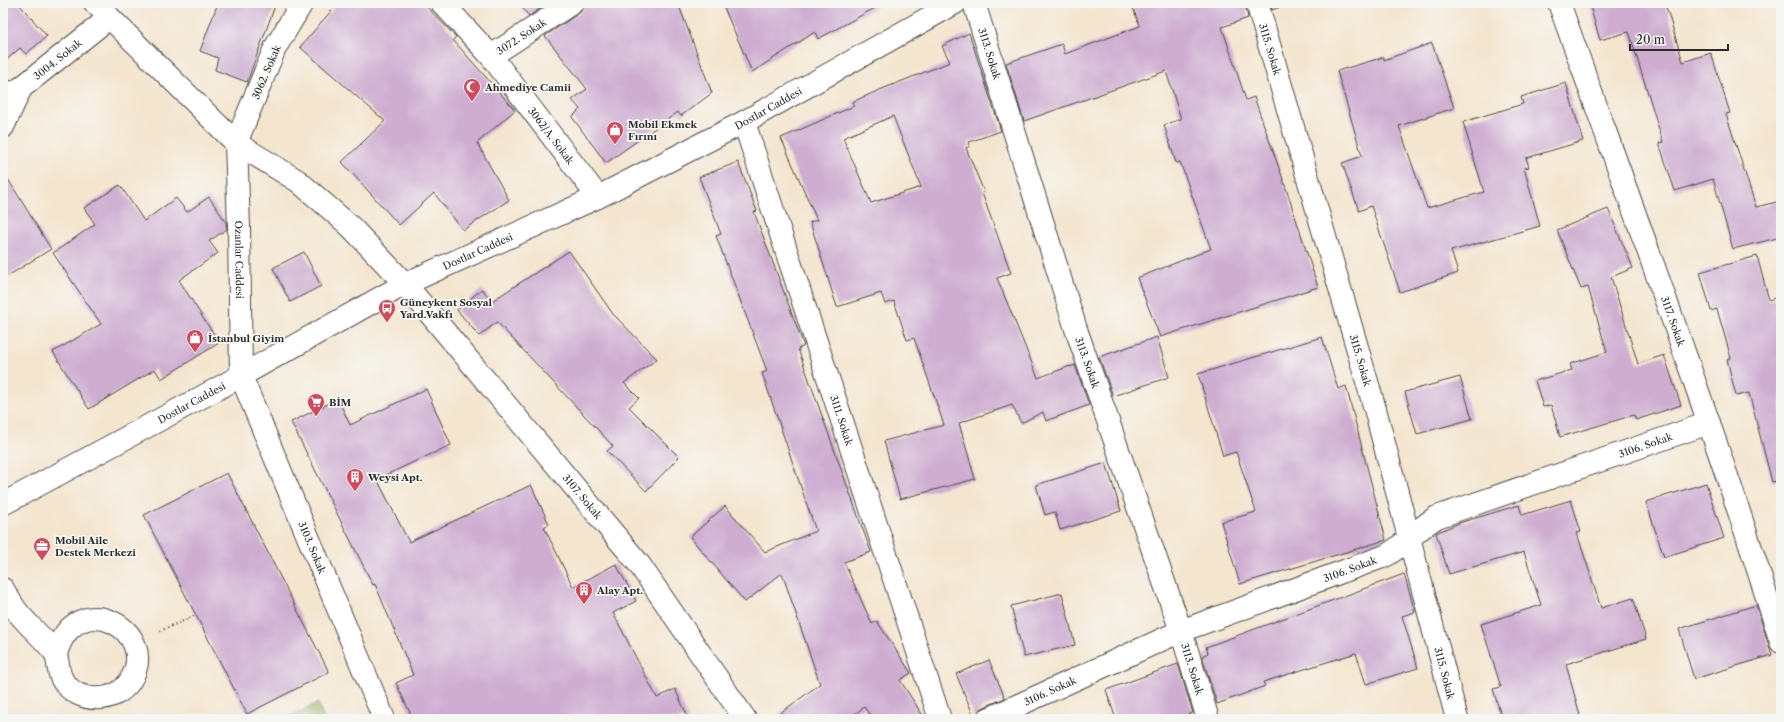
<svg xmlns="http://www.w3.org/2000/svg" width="1784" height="722" font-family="'Libre Caslon Text',serif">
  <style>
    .forest { fill: #99b668; stroke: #62704a }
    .building { fill: #ceadd1; fill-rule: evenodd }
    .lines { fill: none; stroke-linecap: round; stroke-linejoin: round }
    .minor-casing { stroke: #494744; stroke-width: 24 }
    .major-casing { stroke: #494744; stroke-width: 24 }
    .path { stroke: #494744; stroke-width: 2.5; stroke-dasharray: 1 3; stroke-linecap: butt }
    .minor { stroke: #fff; stroke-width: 22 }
    .major { stroke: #fff; stroke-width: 22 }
    .labels { text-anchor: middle; stroke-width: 3.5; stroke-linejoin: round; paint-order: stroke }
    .street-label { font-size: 10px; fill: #2b2b2b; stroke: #f6f6f2 }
    .poi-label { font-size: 10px; font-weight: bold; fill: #2b2b2b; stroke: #f6f6f2; text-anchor: start }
  </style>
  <rect width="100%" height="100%" fill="#f6f6f2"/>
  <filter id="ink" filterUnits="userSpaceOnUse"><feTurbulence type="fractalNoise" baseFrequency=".025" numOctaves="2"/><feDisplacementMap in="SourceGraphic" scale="8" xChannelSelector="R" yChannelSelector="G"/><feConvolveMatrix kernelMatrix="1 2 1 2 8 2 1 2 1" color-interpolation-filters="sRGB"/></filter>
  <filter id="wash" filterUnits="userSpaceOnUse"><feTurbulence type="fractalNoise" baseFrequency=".012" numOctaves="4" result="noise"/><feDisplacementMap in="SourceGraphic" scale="16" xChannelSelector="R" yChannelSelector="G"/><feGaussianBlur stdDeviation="0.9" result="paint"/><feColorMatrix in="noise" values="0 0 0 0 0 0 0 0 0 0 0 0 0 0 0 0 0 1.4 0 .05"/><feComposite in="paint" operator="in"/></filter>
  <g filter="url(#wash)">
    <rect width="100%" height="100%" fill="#f4e5cf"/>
    <path class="forest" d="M318,703l6,16h-40z"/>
    <g id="blocks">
      <g class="building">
        <path d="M3,3h15l29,33 -21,18 -6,-6 -17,15z"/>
        <path d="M218,3h58l-29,79 -32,-12 3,-12 -18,-7z"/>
        <path d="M338,3h85l33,34 -3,3 62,70 -38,33 32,57 -46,30 -29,-37 -35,32 -57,-63 43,-41 -85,-74z"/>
        <path d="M518,3h31l-20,13z"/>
        <path d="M584,3h94l34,90 -31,23 -3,-4 -72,51 -34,-46 8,-8 -8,-9 15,-11 -42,-53 34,-23 4,-4z"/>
        <path d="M722,3h162l-66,36 -3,-7 -63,40z"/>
        <path d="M1131,3h114l3,15 -26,9 24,73 8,-3 31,88 33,102 -158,50 -23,-59 74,-29 -31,-87 -4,1 -12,-38 17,-6 -15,-48 -142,50 -18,-58 56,-19 3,10 75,-28z"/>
        <path d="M1270,3h10v4l-8,3z"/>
        <path d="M1589,3h76l18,59 28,-9 19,60 -4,1 30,93 25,-6v36l-48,12 -20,-70 -38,12 -16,-48 4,-1 -34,-110 -29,8z"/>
        <path d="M969,33l32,98 -32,11 1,4 -4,2 18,44 -2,1 29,80 -14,5 41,100 32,-12v1l5,-2 14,40 -43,16 -3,-9 -22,11 -9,-18 -53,18 16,56 -75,20 -16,-58 60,-16 -30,-87 -7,2 -13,-39 -9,3 -4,-11 -44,14 -27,-85 7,-2 -36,-82 73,-32 -2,-4 30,-13 68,-27 -8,-16zM893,116l28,71 -50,16 -28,-65z"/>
        <path d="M1432,43l22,65 -55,18 28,82 57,-16 -21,-70 60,-18 -2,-7 45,-14 17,58 -57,17 3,9 -5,1 16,58 -89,25 7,22 -58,19 -29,-86 -12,5 -17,-48 20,-7 -25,-85 47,-14v3z"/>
        <path d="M738,162l19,49 -3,1 50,134 -6,3 73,203 -27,10 28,62 5,-3 34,52 -11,7 25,39h-52l-9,-12 -16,12h-76l48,-35 -38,-111 -37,29 -55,-65 35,-31 40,46 51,-21 -54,-158 5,-2 -51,-135 5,-2 -22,-57z"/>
        <path d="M3,171l48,78 -48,30z"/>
        <path d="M120,185l24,36 32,-23 11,14 22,-15 17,25 1,7 -18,12 9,12 -39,27 40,63 -58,36 -6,-10 -66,40 -36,-57 48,-28 -48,-71 42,-29 -11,-16z"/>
        <path d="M1608,209l25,59 -22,9 27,87 26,-9 17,50 -45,15 -2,-5 -74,22 -9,-32 -8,2 -8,-26 37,-11 -2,-6 37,-12 -19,-65 -7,2 -24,-59z"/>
        <path d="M569,251l44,63 44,45 -33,24 15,15 -10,9 50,50 -33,34 -39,-40 6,-5 -116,-124 -18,14 -22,-26 25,-21 10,12z"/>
        <path d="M304,252l17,34 -31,16 -17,-34z"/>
        <path d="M1757,256l12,44 12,-4v184l-9,2 -23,-89 -13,3 -9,-37 4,-1 -14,-49 -6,2 -11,-39z"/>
        <path d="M1157,337l12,40 -56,19 -14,-39z"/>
        <path d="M1322,337l16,52 8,-3 40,154 -146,44 -19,-62 35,-10 -20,-60 -13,4 -25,-82z"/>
        <path d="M1460,377l12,42 -55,15 -12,-42z"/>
        <path d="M426,389l25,56 -74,34 32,63 122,-57 18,39 -5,3 29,60 43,-23 20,37 -23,12 44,85 18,-9 14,30h-276l-17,-36 17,-8 -38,-91 -2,1 -82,-163 47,-23 12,26z"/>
        <path d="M1106,463l15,48 -61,19 -5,-18 -10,3 -9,-30z"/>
        <path d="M227,473l102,199 -82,42 -103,-199z"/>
        <path d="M1706,483l18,55 -60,19 -18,-55z"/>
        <path d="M1571,500l10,32 -4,1 24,75 32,-10 13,41 -80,25 15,55h-79l-9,-30 8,-2 -20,-63 60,-19 -17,-53 -75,22 -13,-41 23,-10 60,-18 3,10z"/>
        <path d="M1404,574l11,38 -13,4 16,52 -52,16 -10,-31 -93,29 2,4 -48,18 -15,-48 6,-3 -2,-6z"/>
        <path d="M1062,593l13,52 -51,12 -13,-51z"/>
        <path d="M1756,605l16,50 -78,24 -15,-50z"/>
        <path d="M989,660l16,38 -23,10 -4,4 -3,7 -19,-45z"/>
        <path d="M1178,664l15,49 -16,6h-61l-10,-29z"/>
      </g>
    </g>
  </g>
  <g filter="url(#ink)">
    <use href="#blocks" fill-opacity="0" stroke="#494744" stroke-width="1"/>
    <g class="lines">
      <defs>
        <g id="minor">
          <path id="s1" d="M95,3l141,140 62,38 53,46 54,57 234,280 106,155"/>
          <path id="s2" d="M302,3l-27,45 -39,95 3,84 2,149 143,343"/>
          <path id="s3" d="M442,3l49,53 107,141"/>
          <path id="s4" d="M974,3l102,326 105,302 27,88"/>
          <path id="s5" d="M1257,3l118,406 82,310"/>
          <path id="s6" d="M1559,3c76,212 155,424 222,639"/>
          <path id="s7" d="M491,56l81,-53"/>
          <path id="s8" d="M3,98l18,-10 88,-70"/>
          <path id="s9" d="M744,122l196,597"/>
          <path d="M3,127l18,-39"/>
          <path d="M3,589c4,7 8,14 13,21 11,15 27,27 39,43 4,6 2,20 8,28 16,23 52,23 67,0 32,-50 -54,-98 -74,-27"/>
          <path id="s10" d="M988,719l193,-88 204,-75c19,-10 33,-28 52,-39l272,-94"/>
        </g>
        <g id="major">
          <path id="s11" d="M3,504l223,-120 179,-100 193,-87 146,-75 211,-119"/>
        </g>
      </defs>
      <use href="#minor" class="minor-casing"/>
      <use href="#major" class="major-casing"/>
      <path class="path" d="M160,631l36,-16"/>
      <use href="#minor" class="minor"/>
      <use href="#major" class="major"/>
    </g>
  </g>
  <defs>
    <symbol id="mosque-pin" viewBox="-11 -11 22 30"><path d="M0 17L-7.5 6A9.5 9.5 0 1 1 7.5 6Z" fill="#d1495b" stroke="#f6f6f2"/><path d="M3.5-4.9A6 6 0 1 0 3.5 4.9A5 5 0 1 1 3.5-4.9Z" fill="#fff"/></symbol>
    <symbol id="shop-pin" viewBox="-11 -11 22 30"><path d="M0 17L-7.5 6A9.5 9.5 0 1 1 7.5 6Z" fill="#d1495b" stroke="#f6f6f2"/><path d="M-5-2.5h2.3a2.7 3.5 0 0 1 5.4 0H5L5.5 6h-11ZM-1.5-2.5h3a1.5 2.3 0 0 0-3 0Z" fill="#fff"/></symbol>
    <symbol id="bus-pin" viewBox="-11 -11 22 30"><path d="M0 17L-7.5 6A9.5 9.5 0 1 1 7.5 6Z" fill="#d1495b" stroke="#f6f6f2"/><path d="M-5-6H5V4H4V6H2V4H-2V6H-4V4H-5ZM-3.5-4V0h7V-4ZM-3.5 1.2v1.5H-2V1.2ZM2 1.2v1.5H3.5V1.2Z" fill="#fff"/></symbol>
    <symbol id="supermarket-pin" viewBox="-11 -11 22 30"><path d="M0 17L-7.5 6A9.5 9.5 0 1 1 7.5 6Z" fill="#d1495b" stroke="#f6f6f2"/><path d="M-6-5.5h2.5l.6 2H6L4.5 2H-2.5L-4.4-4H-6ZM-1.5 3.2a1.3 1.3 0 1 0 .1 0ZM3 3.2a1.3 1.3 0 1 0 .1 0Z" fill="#fff"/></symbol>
    <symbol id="building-pin" viewBox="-11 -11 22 30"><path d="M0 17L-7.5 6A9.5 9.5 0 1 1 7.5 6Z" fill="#d1495b" stroke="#f6f6f2"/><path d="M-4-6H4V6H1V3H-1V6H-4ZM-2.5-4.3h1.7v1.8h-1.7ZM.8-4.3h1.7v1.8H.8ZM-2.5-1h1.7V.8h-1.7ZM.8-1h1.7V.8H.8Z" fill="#fff"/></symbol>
    <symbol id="office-pin" viewBox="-11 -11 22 30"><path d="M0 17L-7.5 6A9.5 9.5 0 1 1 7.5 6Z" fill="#d1495b" stroke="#f6f6f2"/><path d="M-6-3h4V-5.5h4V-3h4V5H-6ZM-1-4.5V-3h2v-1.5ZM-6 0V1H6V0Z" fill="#fff"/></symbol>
  </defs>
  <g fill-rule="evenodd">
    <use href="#mosque-pin" x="462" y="77" width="20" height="27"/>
    <use href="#shop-pin" x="605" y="120" width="20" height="27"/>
    <use href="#bus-pin" x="377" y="298" width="20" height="27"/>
    <use href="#shop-pin" x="185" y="328" width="20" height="27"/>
    <use href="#supermarket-pin" x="306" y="392" width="20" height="27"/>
    <use href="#building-pin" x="345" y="467" width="20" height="27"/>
    <use href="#office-pin" x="32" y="536" width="20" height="27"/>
    <use href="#building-pin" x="574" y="580" width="20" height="27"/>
  </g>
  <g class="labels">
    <g class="street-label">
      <text dy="4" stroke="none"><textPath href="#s7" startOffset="36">3072. Sokak</textPath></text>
      <text dy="4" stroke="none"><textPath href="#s5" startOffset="48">3115. Sokak</textPath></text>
      <text dy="4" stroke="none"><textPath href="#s4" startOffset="53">3113. Sokak</textPath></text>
      <text dy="4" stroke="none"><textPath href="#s8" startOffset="67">3004. Sokak</textPath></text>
      <text transform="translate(266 72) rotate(-67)" y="4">3062. Sokak</text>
      <text dy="4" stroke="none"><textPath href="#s11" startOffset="862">Dostlar Caddesi</textPath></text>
      <text dy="4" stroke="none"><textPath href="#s3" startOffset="172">3062/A. Sokak</textPath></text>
      <text dy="4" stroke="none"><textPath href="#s11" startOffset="538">Dostlar Caddesi</textPath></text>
      <text dy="4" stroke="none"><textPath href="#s2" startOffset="272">Ozanlar Caddesi</textPath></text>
      <text dy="4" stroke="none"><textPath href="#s6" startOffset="338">3117. Sokak</textPath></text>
      <text dy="4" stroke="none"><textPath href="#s5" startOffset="372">3115. Sokak</textPath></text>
      <text dy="4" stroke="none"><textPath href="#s4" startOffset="377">3113. Sokak</textPath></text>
      <text dy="4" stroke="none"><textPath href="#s11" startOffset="214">Dostlar Caddesi</textPath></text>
      <text dy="4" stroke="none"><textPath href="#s9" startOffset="314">3111. Sokak</textPath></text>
      <text dy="4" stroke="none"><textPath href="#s10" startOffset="715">3106. Sokak</textPath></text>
      <text dy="4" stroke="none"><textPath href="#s1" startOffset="697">3107. Sokak</textPath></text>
      <text dy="4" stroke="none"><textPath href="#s2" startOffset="574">3103. Sokak</textPath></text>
      <text dy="4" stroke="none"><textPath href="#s10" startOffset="392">3106. Sokak</textPath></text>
      <text dy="4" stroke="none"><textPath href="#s4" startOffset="701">3113. Sokak</textPath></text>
      <text dy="4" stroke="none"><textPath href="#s5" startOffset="696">3115. Sokak</textPath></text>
      <text dy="4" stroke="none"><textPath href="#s10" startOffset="68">3106. Sokak</textPath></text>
    </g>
    <g class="poi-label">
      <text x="485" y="91">Ahmediye Camii</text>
      <text x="628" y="128">Mobil Ekmek<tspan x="628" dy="12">Fırını</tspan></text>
      <text x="400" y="306">Güneykent Sosyal<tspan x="400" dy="12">Yard.Vakfı</tspan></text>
      <text x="208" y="342">İstanbul Giyim</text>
      <text x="329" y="406">BİM</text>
      <text x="368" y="481">Weysi Apt.</text>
      <text x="55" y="544">Mobil Aile<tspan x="55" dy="12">Destek Merkezi</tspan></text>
      <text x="597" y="594">Alay Apt.</text>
    </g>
  </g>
  <rect width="1784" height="722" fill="none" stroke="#f6f6f2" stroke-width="16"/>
  <path d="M1630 44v6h98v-6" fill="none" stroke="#2b2b2b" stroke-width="2"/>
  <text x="1636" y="44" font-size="12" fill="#2b2b2b" stroke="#f6f6f2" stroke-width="3" paint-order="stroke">20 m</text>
</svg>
